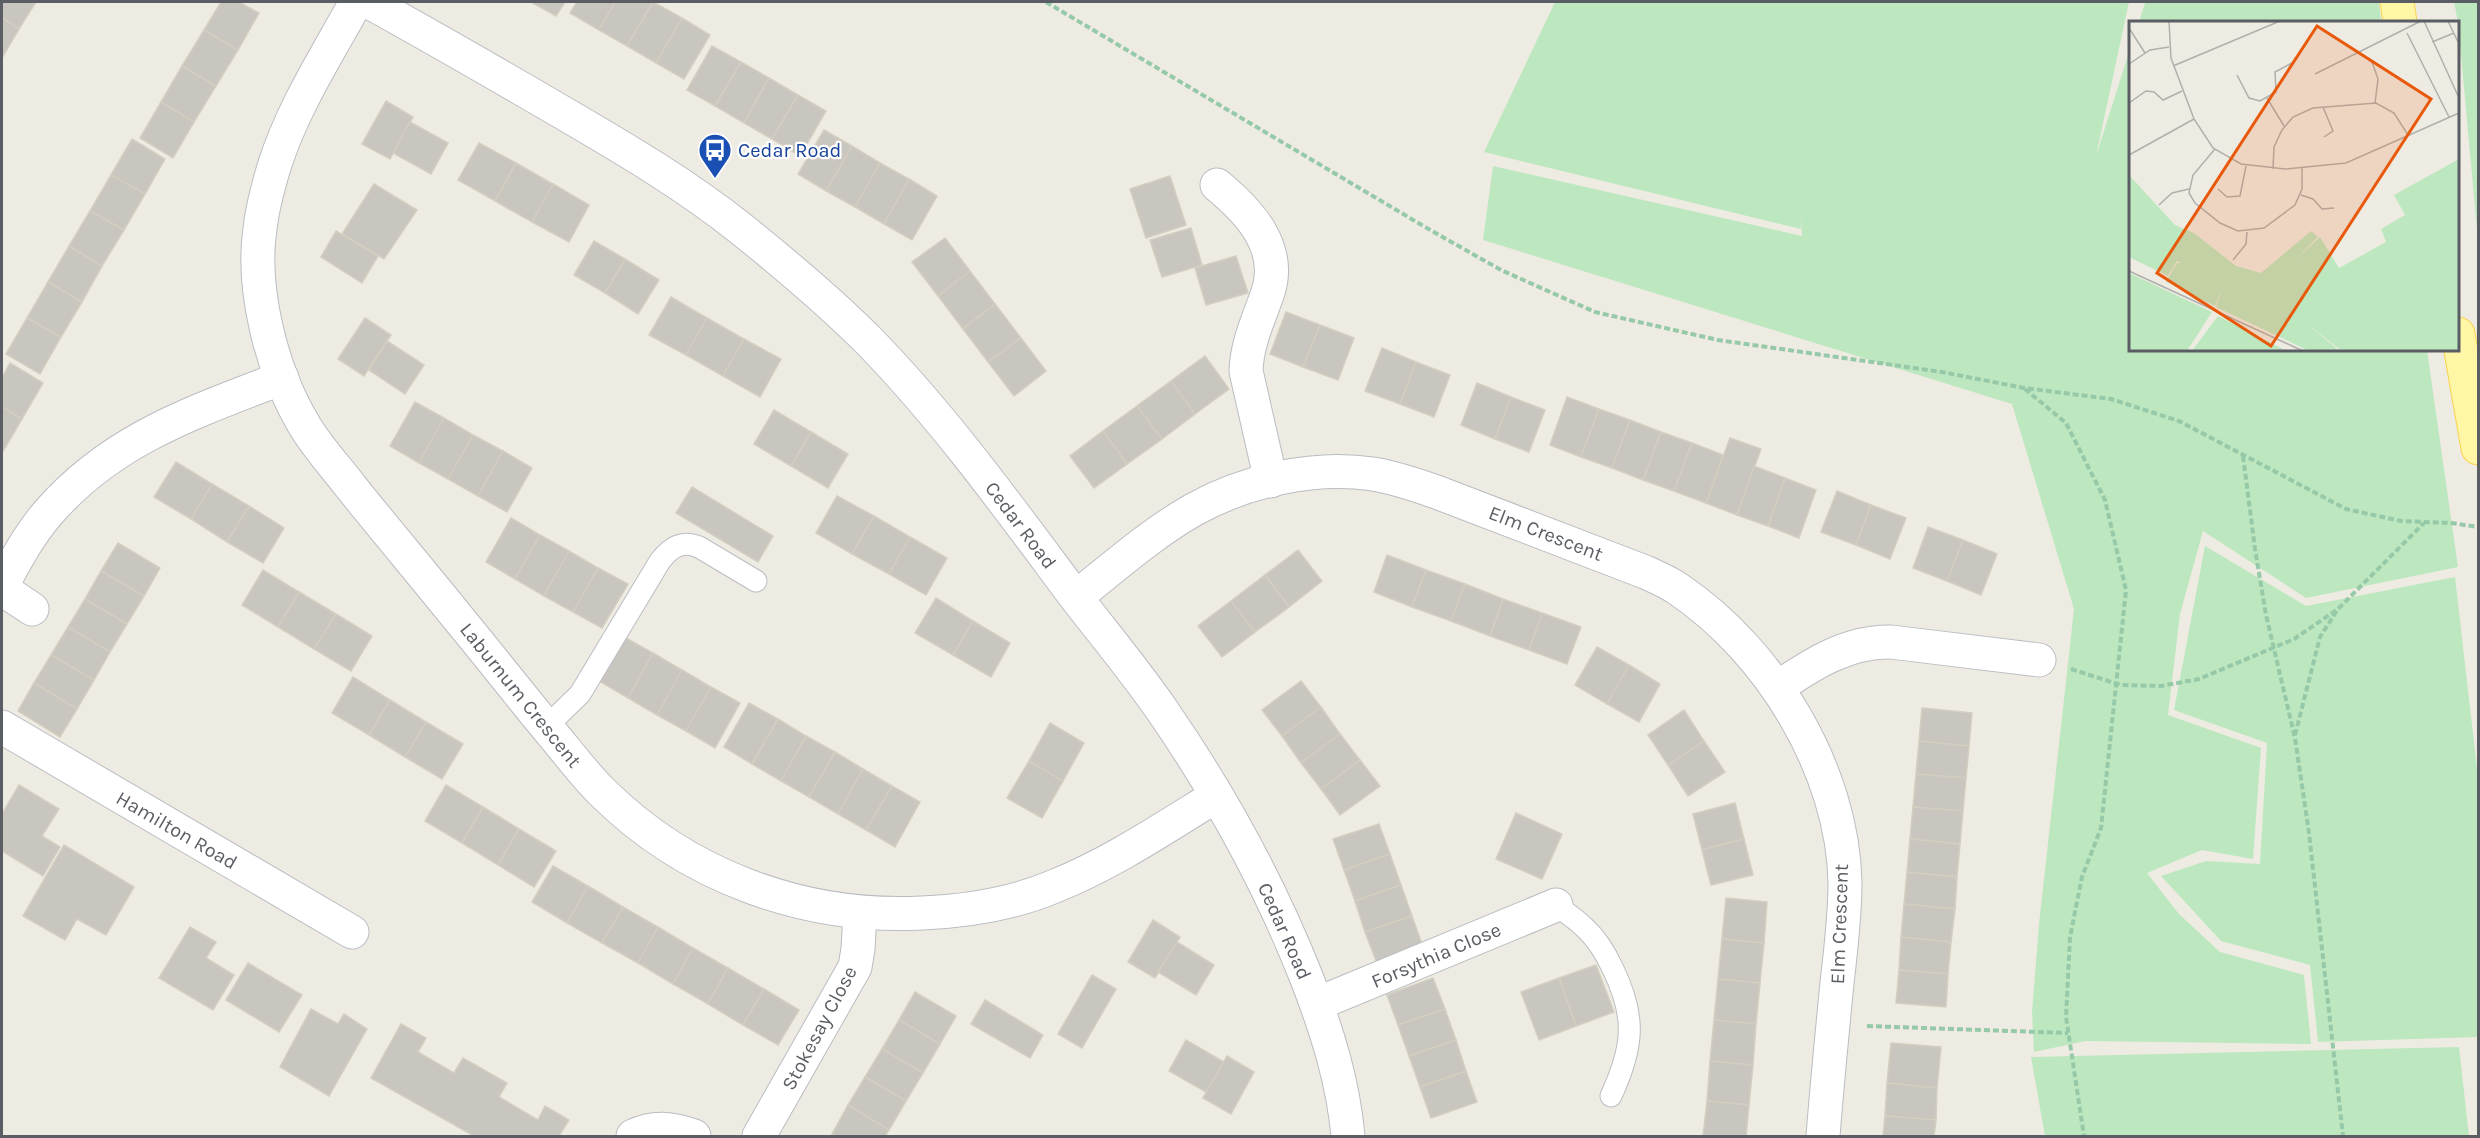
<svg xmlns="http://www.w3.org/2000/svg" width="2480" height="1138" font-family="Karla,sans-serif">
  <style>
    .green { fill: #bde7bf }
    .building { fill: #c9c6bf; stroke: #d3cec0; stroke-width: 1.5 }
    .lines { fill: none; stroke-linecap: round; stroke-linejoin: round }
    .lane-casing { stroke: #babcc2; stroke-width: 23 }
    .street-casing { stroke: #babcc2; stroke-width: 35 }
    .primary-casing { stroke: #f9d350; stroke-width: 35 }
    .path { stroke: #95c9a7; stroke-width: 4; stroke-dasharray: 6 3; stroke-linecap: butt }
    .lane { stroke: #fff; stroke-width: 21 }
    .street { stroke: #fff; stroke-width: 33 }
    .primary { stroke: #fff6a6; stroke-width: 33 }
    .labels { text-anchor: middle; stroke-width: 4.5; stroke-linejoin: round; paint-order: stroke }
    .transit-label { font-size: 20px; fill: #164399; stroke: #fff; text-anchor: start }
    .street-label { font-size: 20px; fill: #5a5e64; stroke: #fff }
    .inset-road { fill: none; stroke: #afafac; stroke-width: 1.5 }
    .view { fill: #e8590c; fill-opacity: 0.15; stroke: #e8590c; stroke-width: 3 }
    .inset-edge { fill: none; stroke: #5a5e64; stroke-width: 3 }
  </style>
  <rect width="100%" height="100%" fill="#eeece2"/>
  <g class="green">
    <path d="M1555,2h574l-33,154 34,-107v301h297l31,217 -152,31 -103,-67 -23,83 -12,101 93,33 -8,111 -51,-9 -55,23 32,41 41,38 84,23 7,69 -226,-3 -51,11 -2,-40 7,-88 35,-315 -62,-205 -529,-164 10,-74 309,70 -1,-21v14l-317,-77z"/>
    <path d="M2454,2h24v239l-20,-219z"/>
    <path d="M2145,3l234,-1 2,20h-242z"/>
    <path d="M2205,546l101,60 149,-29 23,200v260l-160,5 -8,-77 -89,-24 -60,-65 45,-15 54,3 7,-121 -93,-33z"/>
    <path d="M2459,1047l10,89h-424l-14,-79z"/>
  </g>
  <g class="building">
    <path d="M2,2h34l-17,27 -17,-11z"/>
    <path d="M221,2h18l20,11 -21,37 -34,-20z"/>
    <path d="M531,2h34l-9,14z"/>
    <path d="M577,2h38l-16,28 -29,-17z"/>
    <path d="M615,2h38l-26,44 -28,-16z"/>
    <path d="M653,2l29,16 -26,45 -29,-17z"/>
    <path d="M2,18l17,11 -17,29z"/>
    <path d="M682,18l28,17 -26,44 -28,-16z"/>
    <path d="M204,30l34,20 -22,36 -34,-20z"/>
    <path d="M712,46l29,16 -26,44 -28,-16z"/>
    <path d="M741,62l28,16 -25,45 -29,-17z"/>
    <path d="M182,66l34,20 -22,36 -33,-20z"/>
    <path d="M769,78l29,17 -26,44 -28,-16z"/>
    <path d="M798,95l28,16 -26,45 -28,-17z"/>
    <path d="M386,101l27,16 -23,42 -28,-15z"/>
    <path d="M161,102l33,20 -21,36 -33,-20z"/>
    <path d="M410,122l38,21 -17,31 -38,-21z"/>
    <path d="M824,130l28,16 -26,45 -28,-17z"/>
    <path d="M132,139l33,20 -20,35 -34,-19z"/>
    <path d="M479,143l37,20 -21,38 -37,-21z"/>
    <path d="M852,146l28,17 -25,44 -29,-16z"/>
    <path d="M516,163l37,21 -21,38 -37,-21z"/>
    <path d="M880,163l29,16 -25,45 -29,-17z"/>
    <path d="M111,175l34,19 -21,36 -34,-19z"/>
    <path d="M1170,176l16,49 -40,13 -16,-49z"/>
    <path d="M909,179l28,17 -25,44 -28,-16z"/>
    <path d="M374,184l43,26 -33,49 -42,-25z"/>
    <path d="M553,184l36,21 -20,37 -37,-20z"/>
    <path d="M90,211l34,19 -22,36 -33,-20z"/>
    <path d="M1191,228l11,37 -40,12 -12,-37z"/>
    <path d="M336,231l42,25 -16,27 -41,-26z"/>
    <path d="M945,238l25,33 -32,25 -26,-34z"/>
    <path d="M594,241l31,18 -20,34 -31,-18z"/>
    <path d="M69,246l33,20 -20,36 -34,-20z"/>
    <path d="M1236,256l12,37 -42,12 -11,-37z"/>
    <path d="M625,259l34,21 -21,34 -33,-21z"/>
    <path d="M970,271l25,33 -32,25 -25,-33z"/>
    <path d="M48,282l34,20 -21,35 -34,-19z"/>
    <path d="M671,297l36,21 -21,37 -37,-20z"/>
    <path d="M995,304l26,34 -33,24 -25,-33z"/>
    <path d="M1286,312l34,13 -17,42 -33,-13z"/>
    <path d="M27,318l34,19 -21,37 -34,-20z"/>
    <path d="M365,318l26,17 -27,41 -26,-17z"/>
    <path d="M707,318l37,21 -21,37 -37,-21z"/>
    <path d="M1320,325l34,13 -16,42 -35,-13z"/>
    <path d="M1021,338l25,33 -32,25 -26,-34z"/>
    <path d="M744,339l37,20 -21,38 -37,-21z"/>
    <path d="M387,341l37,24 -19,29 -36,-24z"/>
    <path d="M1382,348l34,14 -16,42 -35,-13z"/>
    <path d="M1205,356l24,33 -34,25 -24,-33z"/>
    <path d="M1416,362l34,13 -16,42 -34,-13z"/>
    <path d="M10,363l33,20 -21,36 -20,-12v-29z"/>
    <path d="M1171,381l24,33 -33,25 -25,-33z"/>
    <path d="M1477,383l34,14 -16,42 -34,-14z"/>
    <path d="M1511,397l34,13 -16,42 -34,-13z"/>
    <path d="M1567,397l32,12 -18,48 -31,-12z"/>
    <path d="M415,402l29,16 -25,45 -29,-17z"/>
    <path d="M1137,406l25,33 -35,25 -24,-33z"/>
    <path d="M2,407l20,12 -20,34z"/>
    <path d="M1599,409l31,11 -18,48 -31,-11z"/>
    <path d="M774,410l37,22 -20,34 -37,-22z"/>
    <path d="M444,418l29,17 -25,44 -29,-16z"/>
    <path d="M1630,420l31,12 -18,48 -31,-12z"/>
    <path d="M1103,431l24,33 -33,24 -24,-32z"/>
    <path d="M811,432l37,22 -20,34 -37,-22z"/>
    <path d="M1661,432l31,11 -18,48 -31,-11z"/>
    <path d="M473,435l30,16 -25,45 -30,-17z"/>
    <path d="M1730,438l31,11 -24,66 -31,-12z"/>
    <path d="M1692,443l31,12 -17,48 -32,-12z"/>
    <path d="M503,451l29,17 -25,44 -29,-16z"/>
    <path d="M176,462l36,22 -21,35 -37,-22z"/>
    <path d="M1754,466l31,12 -17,48 -31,-11z"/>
    <path d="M1785,478l31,12 -17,48 -31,-12z"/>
    <path d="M212,484l37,22 -22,36 -36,-23z"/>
    <path d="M692,487l81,49 -15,26 -82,-49z"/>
    <path d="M1837,491l34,14 -15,40 -35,-13z"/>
    <path d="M837,496l37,20 -22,38 -36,-21z"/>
    <path d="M1871,505l35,13 -16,41 -34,-14z"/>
    <path d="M249,506l35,22 -21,35 -36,-21z"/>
    <path d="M874,516l36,21 -21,37 -37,-20z"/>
    <path d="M511,518l29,17 -25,44 -29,-17z"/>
    <path d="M1928,527l35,13 -16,41 -34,-13z"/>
    <path d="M540,535l29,16 -25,45 -29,-17z"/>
    <path d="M910,537l37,21 -21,37 -37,-21z"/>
    <path d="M1963,540l34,14 -16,41 -34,-14z"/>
    <path d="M118,543l42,25 -16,28 -43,-25z"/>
    <path d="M1298,550l24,31 -33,26 -24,-32z"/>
    <path d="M569,551l29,17 -25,44 -29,-16z"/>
    <path d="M1387,555l39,15 -14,37 -38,-15z"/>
    <path d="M598,568l30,16 -26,44 -29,-16z"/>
    <path d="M263,570l36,22 -21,35 -36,-22z"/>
    <path d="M1426,570l39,14 -14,37 -39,-14z"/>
    <path d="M101,571l43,25 -17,28 -42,-25z"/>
    <path d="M1265,575l24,32 -34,25 -24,-31z"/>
    <path d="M1465,584l38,15 -13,37 -39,-15z"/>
    <path d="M299,592l37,22 -22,35 -36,-22z"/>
    <path d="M936,598l37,23 -20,34 -38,-22z"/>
    <path d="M85,599l42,25 -17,28 -42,-25z"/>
    <path d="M1503,599l39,14 -13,37 -39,-14z"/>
    <path d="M1231,601l24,31 -33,25 -24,-31z"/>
    <path d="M1542,613l39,14 -14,37 -38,-14z"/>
    <path d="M336,614l36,22 -21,35 -37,-22z"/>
    <path d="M973,621l37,22 -19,34 -38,-22z"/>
    <path d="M68,627l42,25 -16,28 -43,-25z"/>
    <path d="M624,637l29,16 -25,45 -29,-17z"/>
    <path d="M1597,647l32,18 -22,39 -32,-19z"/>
    <path d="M653,653l29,17 -25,45 -29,-17z"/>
    <path d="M51,655l43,25 -17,29 -43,-26z"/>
    <path d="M1629,665l31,19 -21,38 -32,-18z"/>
    <path d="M682,670l29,17 -25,44 -29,-16z"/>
    <path d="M353,677l37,23 -21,35 -37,-22z"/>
    <path d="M1301,681l20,26 -39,29 -20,-26z"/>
    <path d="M34,683l43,26 -17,28 -42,-26z"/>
    <path d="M711,687l29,16 -25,45 -29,-17z"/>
    <path d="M390,700l36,22 -21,35 -36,-22z"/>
    <path d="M749,703l29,16 -26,45 -28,-17z"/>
    <path d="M1321,707l19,27 -39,29 -19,-27z"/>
    <path d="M1922,708l50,5 -3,33 -50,-5z"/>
    <path d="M1684,710l20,31 -36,24 -20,-30z"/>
    <path d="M778,719l28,17 -25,45 -29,-17z"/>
    <path d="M426,722l37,22 -21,35 -37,-22z"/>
    <path d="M1050,723l34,20 -21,38 -34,-20z"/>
    <path d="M1340,734l20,26 -39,29 -20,-26z"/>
    <path d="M806,736l29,16 -26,45 -28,-16z"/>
    <path d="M1704,741l21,31 -37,24 -20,-31z"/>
    <path d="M1919,741l50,5 -3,32 -50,-4z"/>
    <path d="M835,752l28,17 -25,45 -29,-17z"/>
    <path d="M1360,760l20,26 -40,29 -19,-26z"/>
    <path d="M1029,761l34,20 -21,37 -35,-20z"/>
    <path d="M863,769l29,17 -26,44 -28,-16z"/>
    <path d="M1916,774l50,4 -3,33 -50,-4z"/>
    <path d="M19,785l40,24 -17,27 18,11 -17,29 -41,-25v-37z"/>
    <path d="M446,785l37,22 -21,36 -37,-22z"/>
    <path d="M892,786l28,16 -25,45 -29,-17z"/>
    <path d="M1735,803l9,36 -42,11 -9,-36z"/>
    <path d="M483,807l36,22 -21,36 -36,-22z"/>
    <path d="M1913,807l50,4 -3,33 -50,-5z"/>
    <path d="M1516,813l46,21 -20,45 -46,-20z"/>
    <path d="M1379,824l11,30 -46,16 -11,-31z"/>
    <path d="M519,829l37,22 -22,36 -36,-22z"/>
    <path d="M1744,839l9,36 -42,10 -9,-35z"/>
    <path d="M1910,839l50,5 -3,33 -50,-5z"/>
    <path d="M64,845l70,42 -28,48 -29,-16 -12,21 -42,-24z"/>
    <path d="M1390,854l11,31 -46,16 -11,-31z"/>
    <path d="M553,866l35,20 -21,37 -35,-21z"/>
    <path d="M1907,872l50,5 -2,32 -51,-5z"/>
    <path d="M1401,885l11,31 -47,16 -10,-31z"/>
    <path d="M588,886l35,21 -21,36 -35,-20z"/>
    <path d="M1726,898l41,4 -3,41 -42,-4z"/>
    <path d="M1904,904l51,5 -4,33 -50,-5z"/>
    <path d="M623,907l35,20 -20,36 -36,-20z"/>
    <path d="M1412,916l11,31 -46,16 -12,-31z"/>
    <path d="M1153,920l27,17 -25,41 -27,-16z"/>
    <path d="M190,927l26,15 -10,16 28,17 -21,35 -54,-32z"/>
    <path d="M658,927l35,21 -20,36 -35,-21z"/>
    <path d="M1901,937l50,5 -3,32 -49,-4z"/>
    <path d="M1722,939l42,4 -4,40 -42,-4z"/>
    <path d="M1177,942l37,23 -18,30 -38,-23z"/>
    <path d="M693,948l35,20 -20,36 -35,-20z"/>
    <path d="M248,963l54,32 -23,37 -53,-32z"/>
    <path d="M1596,965l18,47 -38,14 -17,-48z"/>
    <path d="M728,968l36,21 -21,36 -35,-21z"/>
    <path d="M1899,970l49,4 -2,33 -50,-4z"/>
    <path d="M1092,975l24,14 -34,59 -24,-14z"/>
    <path d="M1433,978l12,31 -47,16 -11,-30z"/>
    <path d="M1559,978l17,48 -37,14 -18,-48z"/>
    <path d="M1718,979l42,4 -4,41 -42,-4z"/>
    <path d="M764,989l35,21 -21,35 -35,-20z"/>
    <path d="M915,992l41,24 -16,28 -41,-24z"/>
    <path d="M985,1000l58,35 -13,23 -59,-34z"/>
    <path d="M311,1009l27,15 6,-10 23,15 -38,67 -49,-29z"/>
    <path d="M1445,1009l11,31 -47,16 -11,-31z"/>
    <path d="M899,1020l41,24 -17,29 -41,-24z"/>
    <path d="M1714,1020l42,4 -3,41 -43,-4z"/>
    <path d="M401,1024l25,14 -8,14 36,21 9,-15 44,25 -8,14 39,23 7,-14 24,14 -10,16h-85l-103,-58z"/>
    <path d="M1186,1040l38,22 -18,30 -37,-21z"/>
    <path d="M1456,1040l10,31 -46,16 -11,-31z"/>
    <path d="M1891,1043l50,4 -4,41 -50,-5z"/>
    <path d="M882,1049l41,24 -17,28 -41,-24z"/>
    <path d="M1227,1056l27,16 -23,42 -28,-16z"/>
    <path d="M1710,1061l43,4 -4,40 -42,-4z"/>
    <path d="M1466,1071l11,31 -46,16 -11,-31z"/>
    <path d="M865,1077l41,24 -17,29 -41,-25z"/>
    <path d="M1887,1083l50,5 -1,32 -51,-4z"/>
    <path d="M1707,1101l42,4 -3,31h-43z"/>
    <path d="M848,1105l41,25 -4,6h-48l-5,-2z"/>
    <path d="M1885,1116l51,4 -2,16h-51z"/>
  </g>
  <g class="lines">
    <defs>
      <g id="lane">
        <path d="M546,727l34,-33 80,-133c11,-14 22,-21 39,-14l57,34"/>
        <path d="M1556,905c9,7 20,14 29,23 12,11 21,26 28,41 24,49 20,79 -2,127"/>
      </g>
      <g id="street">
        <path d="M356,2c-29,53 -64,107 -82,165 -6,20 -12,42 -14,62 -9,60 12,142 43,194 13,23 32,43 48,64 37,46 75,91 112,137 29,35 57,71 86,106 17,20 33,42 52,61 85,85 202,128 321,122 45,-2 91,-9 133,-27 57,-23 109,-58 161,-90"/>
        <path d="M369,2c65,36 131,74 196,112 60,35 121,71 175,114 45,36 89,73 129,113 76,78 140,167 205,254 30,39 62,77 90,118 57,83 106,172 143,266 20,52 36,102 41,157"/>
        <path d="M1217,185c33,27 67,64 50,110 -9,26 -20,48 -21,76l25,110"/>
        <path d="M2,586c13,-25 27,-51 46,-73 64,-74 146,-101 234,-135"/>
        <path d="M2,589l30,20"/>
        <path d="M1076,597c38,-30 75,-63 117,-87 52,-29 120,-45 180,-36 23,4 44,11 66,19l206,79c11,5 23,10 33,17 92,62 165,181 167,294 0,33 -4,66 -8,100 -5,51 -10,102 -14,153"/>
        <path d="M1777,688c35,-24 71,-47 114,-46l148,18"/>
        <path d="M2,727l350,205"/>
        <path d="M1317,1004l239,-99"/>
        <path d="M633,1136c21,-10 39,-8 61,0"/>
        <path d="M759,1136l96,-169 3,-18 2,-36"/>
      </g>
      <g id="primary">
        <path d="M2397,2l3,20"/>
        <path d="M2458,334l20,114"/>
      </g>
    </defs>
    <use href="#lane" class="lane-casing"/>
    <use href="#street" class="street-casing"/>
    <use href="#primary" class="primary-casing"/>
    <g class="path">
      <path d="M1046,2l379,225 76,43 94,42 123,28 224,32 82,16 87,11 68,22 167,88 55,12 50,2 27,4"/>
      <path d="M2025,389l41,34 39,77 21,90 -25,238 -19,49 -12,60 -4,80 18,119"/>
      <path d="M2243,456l12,93 11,66 29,123 14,95 34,303"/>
      <path d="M2071,669l50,16 40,1 38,-7 95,-40 44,-30"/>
      <path d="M2295,735l25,-98 18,-28 86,-86"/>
      <path d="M1867,1026l201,7"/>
    </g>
    <use href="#lane" class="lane"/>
    <use href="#street" class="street"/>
    <use href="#primary" class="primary"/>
  </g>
  <defs>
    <symbol id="bus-pin" viewBox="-11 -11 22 30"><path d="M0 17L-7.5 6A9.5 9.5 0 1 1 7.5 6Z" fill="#1a4fb4" stroke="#fff"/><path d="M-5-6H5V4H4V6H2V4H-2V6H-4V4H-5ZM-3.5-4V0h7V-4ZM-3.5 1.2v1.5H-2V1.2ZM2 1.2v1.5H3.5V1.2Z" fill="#fff"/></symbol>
  </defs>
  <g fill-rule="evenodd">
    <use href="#bus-pin" x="696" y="131" width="38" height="52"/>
  </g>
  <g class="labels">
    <g class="transit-label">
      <text x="738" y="157">Cedar Road</text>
    </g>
    <g class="street-label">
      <text transform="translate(1021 525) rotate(53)" y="7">Cedar Road</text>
      <text transform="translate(1546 533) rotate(21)" y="7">Elm Crescent</text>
      <text transform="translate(521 695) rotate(51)" y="7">Laburnum Crescent</text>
      <text transform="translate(177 830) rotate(30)" y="7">Hamilton Road</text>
      <text transform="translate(1839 924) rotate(-88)" y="7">Elm Crescent</text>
      <text transform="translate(1285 931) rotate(66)" y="7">Cedar Road</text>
      <text transform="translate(1436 955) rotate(-23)" y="7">Forsythia Close</text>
      <text transform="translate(819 1028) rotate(-62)" y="7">Stokesay Close</text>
    </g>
  </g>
  <g transform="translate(2129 21)">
    <rect width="330" height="330" fill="#eeece2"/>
    <path d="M330,138v192h-117l-39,-30 37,30h-31l-93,-44 6,-18 -7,17 -49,-24 11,-19h4l-4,-2 -9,15 -39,-19v-82l46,50 19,8 42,33 25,7 50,-42 7,6 -24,24 26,-24 19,31 47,-26 -5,-13 24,-14 -11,-20zM0,252l83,39 -25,39h-58zM89,295l69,35h-95z" fill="#bde7bf"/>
    <path class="inset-road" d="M40,0l2,37 23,61 19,29 28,16 44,5 61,-6 113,-50M295,0l35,77M319,0l11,23M0,7l16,25M278,12l42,84M303,21l22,-9M243,41l6,17 -3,24M0,43l21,-14 19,-3M44,45l107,-45M186,53l106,-53M108,54l12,23 11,3 16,-9 -1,-20 17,-9M138,77l17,28M0,82l17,-12 8,1 9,8 19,-9M194,86l10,24 -9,6M86,128l-22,26 -4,18 6,10 25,20 18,8 26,-3 31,-23 7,-16v-21M0,134l65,-36M144,148l1,-22 8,-17 11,-13 20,-9 63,-5 18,10 14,22M89,168l9,8 13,-1 6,-30M172,174l12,4 9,10 12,-1M30,184l13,-12 17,-4M104,239l13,-16 1,-12M0,250l174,80"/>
    <path class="view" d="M188,5l114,73 -160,247 -114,-73z"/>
    <rect width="330" height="330" class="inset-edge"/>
  </g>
  <rect width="2480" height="1138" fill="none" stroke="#5a5e64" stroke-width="6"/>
</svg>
